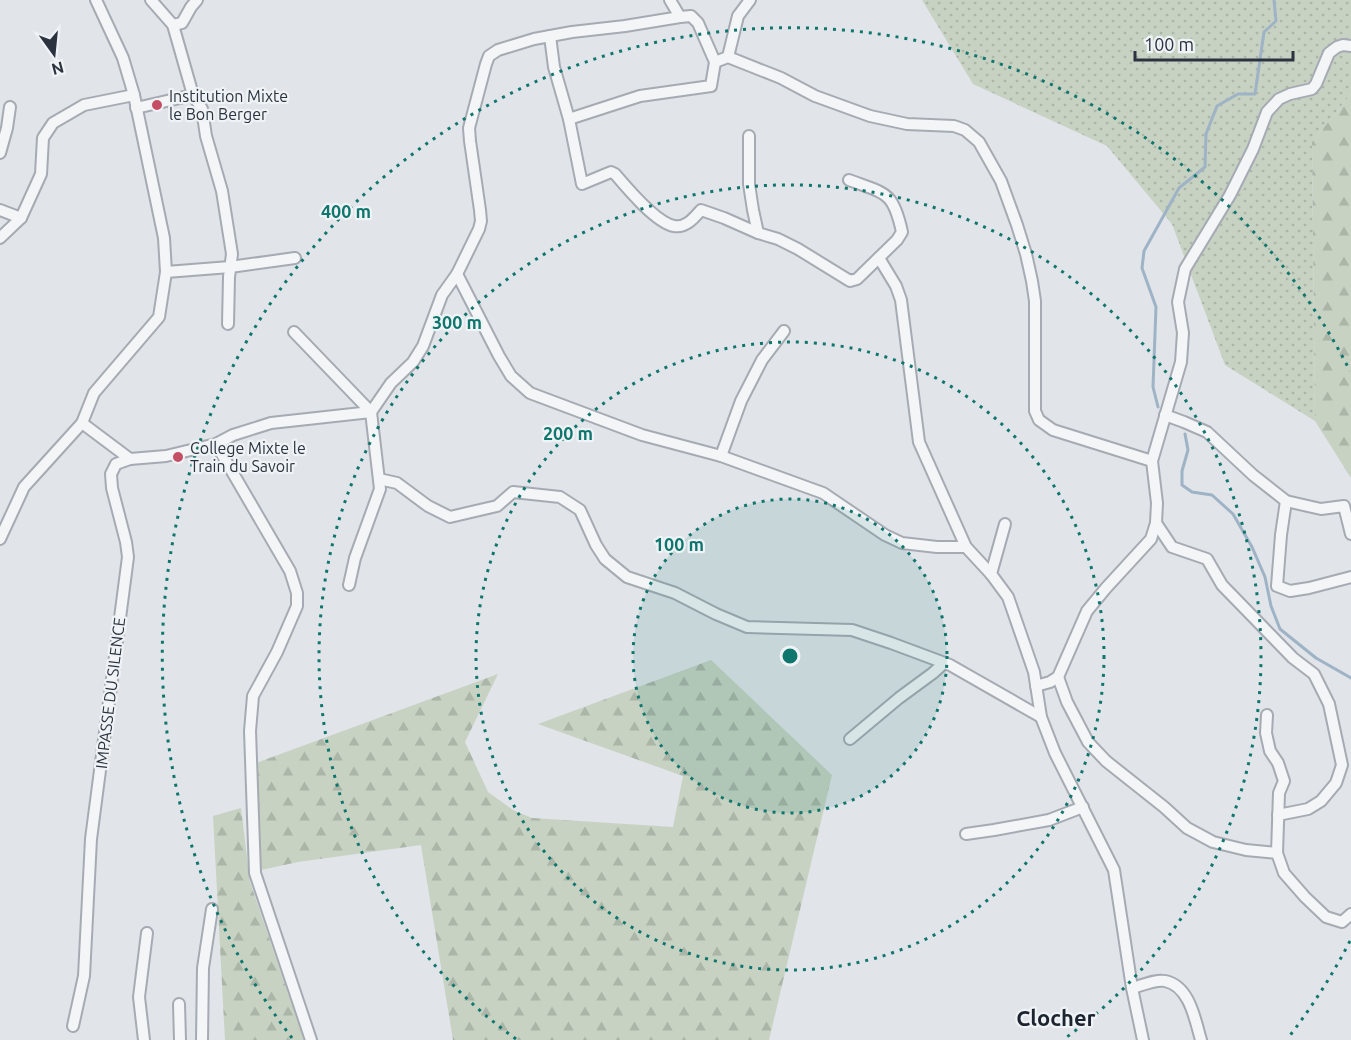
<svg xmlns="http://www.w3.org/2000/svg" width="1351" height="1040" font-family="Ubuntu,sans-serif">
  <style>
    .grass { fill: url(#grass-dots) }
    .forest { fill: url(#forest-firs) }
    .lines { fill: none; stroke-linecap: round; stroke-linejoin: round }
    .stream { stroke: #9eb3c6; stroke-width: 3 }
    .street-casing { stroke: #a6abb3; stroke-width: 14 }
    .street { stroke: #f3f5f7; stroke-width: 10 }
    .ring { fill: none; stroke: #0f766e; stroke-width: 3; stroke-dasharray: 3 6 }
    .poi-dot { fill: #c54e65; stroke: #f0f3f6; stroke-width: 2 }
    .labels { text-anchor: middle; stroke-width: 4.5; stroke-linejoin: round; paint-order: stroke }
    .poi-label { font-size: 16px; fill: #2a333f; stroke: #f0f3f6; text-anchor: start }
    .street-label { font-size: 16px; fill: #2a333f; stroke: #f0f3f6 }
    .district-label { font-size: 22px; font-weight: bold; fill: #1c2430; stroke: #f0f3f6 }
    .centre { fill: #0f766e; stroke: #f0f3f6; stroke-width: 3 }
    .ring-label { font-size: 18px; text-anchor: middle; font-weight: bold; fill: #0f766e; stroke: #f0f3f6; stroke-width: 4.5; stroke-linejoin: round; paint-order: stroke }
  </style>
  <defs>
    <pattern id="grass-dots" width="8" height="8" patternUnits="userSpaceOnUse" patternTransform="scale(1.5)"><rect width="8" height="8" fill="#c7d2c2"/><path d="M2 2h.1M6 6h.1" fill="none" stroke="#abb5a8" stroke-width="1.8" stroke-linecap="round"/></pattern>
    <pattern id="forest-firs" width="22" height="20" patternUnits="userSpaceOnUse" patternTransform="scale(1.5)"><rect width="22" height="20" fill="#c7d2c2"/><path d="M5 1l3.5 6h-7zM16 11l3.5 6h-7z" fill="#abb5a8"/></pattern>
  </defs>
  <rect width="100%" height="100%" fill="#e1e4e9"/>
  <path class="grass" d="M922,0h429v94l-39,48 3,279 -90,-56 -53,-141 -65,-78 -134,-62z"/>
  <g class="forest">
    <path d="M1351,94v384l-36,-57 -3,-279z"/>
    <path d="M711,660l121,115 -63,265h-316l-32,-195 -123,17 -37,8 -5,-107 242,-89 -33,68 23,50 25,18 19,8 141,9 10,-51 -145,-52z"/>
    <path d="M241,808l9,74 54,158h-79l-12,-224z"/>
  </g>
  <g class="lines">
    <g class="stream">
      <path d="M1158,407l-5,-20 3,-80 -14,-39 2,-17 35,-63 26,-21 1,-33 11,-28 21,-12h17l9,-62 12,-11 -2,-21"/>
      <path d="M1185,434l3,16 -6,21v14l10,7 20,3 21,19 19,33 13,30 6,29 9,23 36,29 35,20"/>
    </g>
    <defs>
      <g id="street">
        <path d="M151,0l22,25 20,70 9,14 4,27 16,55 10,63 -3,23 -1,47"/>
        <path d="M670,0l10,17"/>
        <path d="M173,25l9,-2 9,-16 6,-7"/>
        <path d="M550,36l4,31 15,52 13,65 29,-12 4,2c11,13 41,49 59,52 12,2 20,-8 27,-16l23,8 34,15"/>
        <path d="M728,57l10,-41 12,-16"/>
        <path d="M715,62l13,-5 53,21 34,18 55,20 37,8 47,2 11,4 14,12 22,39 16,44 9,29 6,27 3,20v110l4,9 14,10 99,31"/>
        <path d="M136,108l57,-13"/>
        <path d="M749,136v48l4,26 5,23 20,6 20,10 52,32 7,-2 40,-39 5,-8c-9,-41 -16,-38 -53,-52"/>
        <path d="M0,153l7,-25 3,-21"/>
        <path d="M0,210l21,8"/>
        <path d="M0,238l21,-20 20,-44 2,-36 10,-15 31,-18 50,-10"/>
        <path d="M879,258l17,28 5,14 18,142 47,105 25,27 17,23 26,75 7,45 14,36 59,117 18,118 11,52"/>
        <path d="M166,272l64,-5 65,-9"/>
        <path d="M457,274l42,82 12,20 19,17 112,42 79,21 102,37 62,42 17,8 35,4h29"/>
        <path d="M294,332l77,80 9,77 -25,69 -6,27"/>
        <path d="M1165,415l19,7 23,10 46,43 33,26 35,8 23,-3 7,28"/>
        <path d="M82,423l48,36"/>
        <path d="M216,444l74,127 7,22v13l-20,46 -24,44 -3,35 5,142 56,167"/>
        <path d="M721,456l20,-55 21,-41 22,-29"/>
        <path d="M379,479l18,4 31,23 22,11 47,-11 16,-14 47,5 20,13 16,35 9,14 22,18 48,16 41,21 31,13 105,3 39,13 59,22 91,52"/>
        <path d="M1286,501l-5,34 -4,51 13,5 19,-3 42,-11"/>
        <path d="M1156,523l16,24 35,12 15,26 71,73 21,16 15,30 13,61 -6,18 -15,18 -13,8 -30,6"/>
        <path d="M0,539l24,-52 58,-64 12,-30 65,-76 7,-45 -2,-34 -30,-143 -11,-37 -27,-58"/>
        <path d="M991,574l14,-50"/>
        <path d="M1058,677l9,25 21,40 18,19 58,46 23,21 26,14 33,8 31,3"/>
        <path d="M1036,686l14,-4 8,-5 29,-66 19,-23 45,-49 5,-16 1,-20 -5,-42 29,-99 2,-29 -5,-31 7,-33 45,-74 23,-46 14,-37 12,-13 11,-5 22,-5 4,-5 13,-31 8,-6 6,-2 8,1"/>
        <path d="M1267,715l-1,18 4,18 8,12 6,18 -5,12 -2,60 7,20 21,24 21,20 16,5 9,-8"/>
        <path d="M850,739l49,-41 34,-25 11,-10"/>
        <path d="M966,834l28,-4 55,-10 34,-13"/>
        <path d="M1132,988c9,-2 23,-9 33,-7 25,5 30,39 36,59"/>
        <path d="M179,1004l1,36"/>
        <path d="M73,1026l11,-50 7,-137 37,-282 -2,-15 -14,-54 -1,-14 5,-10 14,-5 36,-3 50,-12 17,-9 38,-12 100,-11 20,-29 22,-21 10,-16 19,-51 15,-21 22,-45 2,-8 -1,-11 -10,-69 -1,-13 17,-64 3,-8 9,-6 36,-11 38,-7 53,-6 55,-9 11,-1 7,7 17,39 -4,24 -71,10 -71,23"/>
        <path d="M144,1040l-5,-43 8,-64"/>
        <path d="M202,1040l1,-72 9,-59"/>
      </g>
    </defs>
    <use href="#street" class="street-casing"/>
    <use href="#street" class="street"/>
  </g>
  <circle cx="790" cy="656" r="157" fill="#0f766e" fill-opacity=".12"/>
  <g class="ring">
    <circle cx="790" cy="656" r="157"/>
    <circle cx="790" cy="656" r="314"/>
    <path d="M516 1039A471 471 0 1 1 1064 1039"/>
    <path d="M1350 941A628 628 0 0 1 1288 1038M292 1038A628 628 0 1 1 1350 371"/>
  </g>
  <g class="poi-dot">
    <circle cx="157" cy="105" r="6"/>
    <circle cx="178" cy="457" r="6"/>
  </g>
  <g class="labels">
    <g class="poi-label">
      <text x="169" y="102">Institution Mixte<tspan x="169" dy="18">le Bon Berger</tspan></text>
      <text x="190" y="454">College Mixte le<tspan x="190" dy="18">Train du Savoir</tspan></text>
    </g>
    <g class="street-label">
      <text transform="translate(110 693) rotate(-83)" y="6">IMPASSE DU SILENCE</text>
    </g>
    <g class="district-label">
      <text x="1056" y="1026">Clocher</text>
    </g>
  </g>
  <circle cx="790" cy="656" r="9" class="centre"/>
  <g class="ring-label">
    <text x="346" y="218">400 m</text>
    <text x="457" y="329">300 m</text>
    <text x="568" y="440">200 m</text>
    <text x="679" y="551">100 m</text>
  </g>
  <g transform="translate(54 54) rotate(165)" stroke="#f0f3f6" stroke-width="4.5" paint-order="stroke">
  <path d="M0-4.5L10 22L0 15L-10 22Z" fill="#2a333f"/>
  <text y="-9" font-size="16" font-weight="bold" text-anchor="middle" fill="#2a333f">N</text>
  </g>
  <path d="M1135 51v9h158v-9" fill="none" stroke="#2a333f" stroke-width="3"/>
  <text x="1144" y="51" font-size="18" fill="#2a333f" stroke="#f0f3f6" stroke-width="4.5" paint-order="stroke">100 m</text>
</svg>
